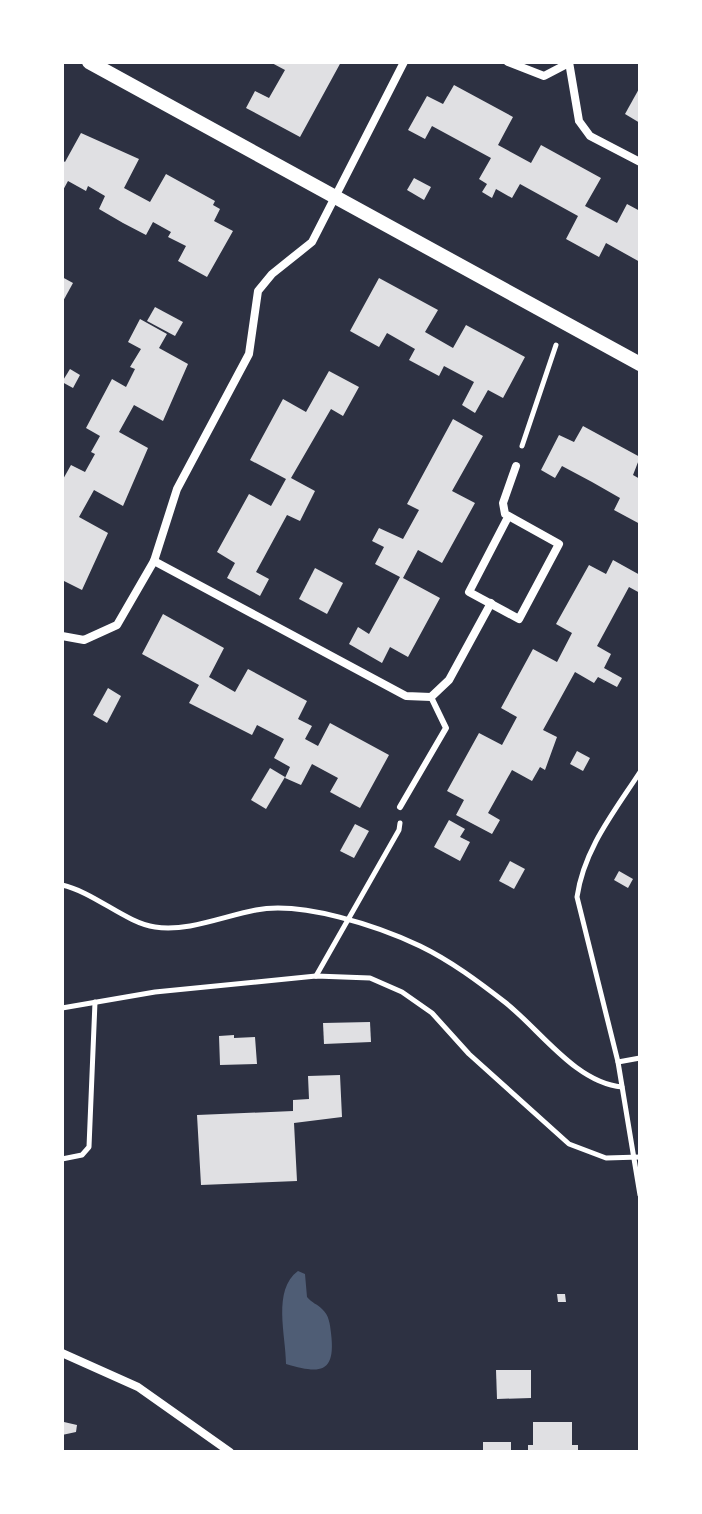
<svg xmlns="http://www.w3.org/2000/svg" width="702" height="1514" font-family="'Work Sans',sans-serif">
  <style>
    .water { fill: #4f5d75 }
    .building { fill: #e0e0e3 }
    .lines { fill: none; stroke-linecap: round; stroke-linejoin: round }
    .path { stroke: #fff; stroke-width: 5 }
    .service { stroke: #fff; stroke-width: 6 }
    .minor { stroke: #fff; stroke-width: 8 }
    .tertiary { stroke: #fff; stroke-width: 14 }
  </style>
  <rect width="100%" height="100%" fill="#2d3142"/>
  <path class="water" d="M298,1271l7,3 2,23c5,6 10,7 15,12 7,6 8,15 9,24 5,41 -11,41 -45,31 0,-29 -14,-74 12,-93z"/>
  <g class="building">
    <path d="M270,62h71l-41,75 -54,-29 9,-17 14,7 16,-28z"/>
    <path d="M454,85l59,32 -15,28 33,18 10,-18 60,33 -16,28 32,17 10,-19 13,7v51l-34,-19 -7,14 -33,-18 12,-23 -58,-32 -8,14 -16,-9 -4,9 -10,-6 5,-8 -8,-5 12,-21 -59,-32 -7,13 -17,-9 19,-34 16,8z"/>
    <path d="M640,87v36l-15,-9z"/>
    <path d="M81,133l58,26 -15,29 26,14 16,-28 49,27 -2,4 7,4 -6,12 19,10 -26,46 -29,-16 8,-15 -18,-9 3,-5 -18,-10 -7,13 -23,-12 -24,-14 6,-13 -17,-10 -2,5 -18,-10 -6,11v-32l3,2z"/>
    <path d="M414,178l17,9 -7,13 -17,-10z"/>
    <path d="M62,277l11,6 -11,20z"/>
    <path d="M379,278l59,32 -13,22 28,16 13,-23 59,32 -22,41 -15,-8 -13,23 -13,-8 12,-23 -30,-16 -5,10 -30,-16 6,-11 -28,-16 -8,14 -29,-16z"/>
    <path d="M155,307l28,15 -8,14 -28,-15z"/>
    <path d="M140,319l27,15 -8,14 29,16 -25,57 -29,-16 -15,27 29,16 -25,58 -29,-16 -15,27 29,16 -26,57 -20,-10v-99l9,-16 14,7 10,-18 -4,-2 9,-16 -14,-8 26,-49 14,8 9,-18 -5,-2 11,-18 -13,-7z"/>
    <path d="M70,369l10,6 -7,13 -11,-6z"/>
    <path d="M329,371l30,16 -16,29 -12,-7 -40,69 24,13 -15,30 -13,-6 -31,57 13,7 -9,17 -33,-18 8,-15 -18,-11 32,-58 22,12 15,-27 -36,-19 33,-61 23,13z"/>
    <path d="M453,419l30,17 -31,55 23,12 -33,60 -24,-13 -15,28 37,20 -32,59 -18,-10 -8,16 -33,-19 9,-17 11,7 31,-57 -25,-13 9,-17 -12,-6 7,-13 24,11 16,-29 -12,-6z"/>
    <path d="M583,426l57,31 -7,18 7,4v45l-26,-14 6,-12 -28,-16 -30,-16 -7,12 -14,-8 18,-35 15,7z"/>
    <path d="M613,560l27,15v18l-11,-6 -32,59 14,8 -7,14 18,10 -5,9 -19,-10 -4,6 -19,-11 -32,58 14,7 -12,33 -5,-3 -8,14 -20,-11 -24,43 12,7 -8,14 -36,-19 8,-15 -17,-9 32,-58 23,12 15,-28 -16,-9 32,-59 24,13 15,-29 -16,-9 33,-59 17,9z"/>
    <path d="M315,568l28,15 -16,31 -28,-15z"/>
    <path d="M163,614l61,34 -15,29 26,15 13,-23 59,32 -9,18 14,7 -7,13 13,7 12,-23 59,32 -29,53 -30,-16 8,-14 -26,-14 -11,21 -16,-7 5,-11 -16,-9 10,-19 -27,-14 -5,10 -63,-32 10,-18 -57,-31z"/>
    <path d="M108,688l13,8 -14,27 -14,-8z"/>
    <path d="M577,751l13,7 -7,13 -13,-7z"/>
    <path d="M270,768l15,9 -19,32 -15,-9z"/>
    <path d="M449,820l16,9 -5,8 10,5 -10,19 -26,-14z"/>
    <path d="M355,824l14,7 -15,27 -14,-7z"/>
    <path d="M510,861l15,8 -11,20 -15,-8z"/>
    <path d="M619,871l14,8 -5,9 -14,-8z"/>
    <path d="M370,1022l1,20 -47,2 -1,-21z"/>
    <path d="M234,1035v3l21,-1 2,27 -37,1 -1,-29z"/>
    <path d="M340,1075l2,42 -48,6 3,58 -96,4 -4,-70 96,-4v-11l16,-1 -1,-23z"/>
    <path d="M557,1294h8l1,8h-8z"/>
    <path d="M496,1370h35v28l-34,1z"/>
    <path d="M64,1422l13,3 -1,7 -14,3z"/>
    <path d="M533,1422h39v23h6v7h-50v-7h5z"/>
    <rect x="483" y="1442" width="28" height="10"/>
  </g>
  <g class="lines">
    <g class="path">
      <path d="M522,446l34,-101"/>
      <path d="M640,772c-26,40 -56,77 -63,125l41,165 22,133"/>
      <path d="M62,885c32,7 64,38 93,42 33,5 69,-11 101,-17 46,-9 122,16 164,36 31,15 59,36 86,57 34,27 70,80 116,84"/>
      <path d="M316,976l83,-146 1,-7"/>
      <path d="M62,1008l93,-16 161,-16 54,2 32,14 30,21 37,41 100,90 37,14 34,-1"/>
      <path d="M618,1062l22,-4"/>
      <path d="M62,1159l20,-4 7,-8 6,-145"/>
    </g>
    <path class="service" d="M400,807l46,-79 -15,-31"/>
    <g class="minor">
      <path d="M508,62l36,14 23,-12"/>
      <path d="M569,62l10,59 11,15 50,26"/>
      <path d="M508,517l-39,75 50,27 40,-75 -54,-30 -2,-11 13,-37"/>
      <path d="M154,561l252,135 25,1 18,-17 42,-77"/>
      <path d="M62,636l22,4 33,-15 37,-64 23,-72 72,-135 9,-63 14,-17 40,-32 92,-180"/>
      <path d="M62,1353l76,34 92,65"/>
    </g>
    <path class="tertiary" d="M89,62l551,302"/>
  </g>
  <rect width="702" height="1514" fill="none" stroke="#ffffff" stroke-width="128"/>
</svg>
